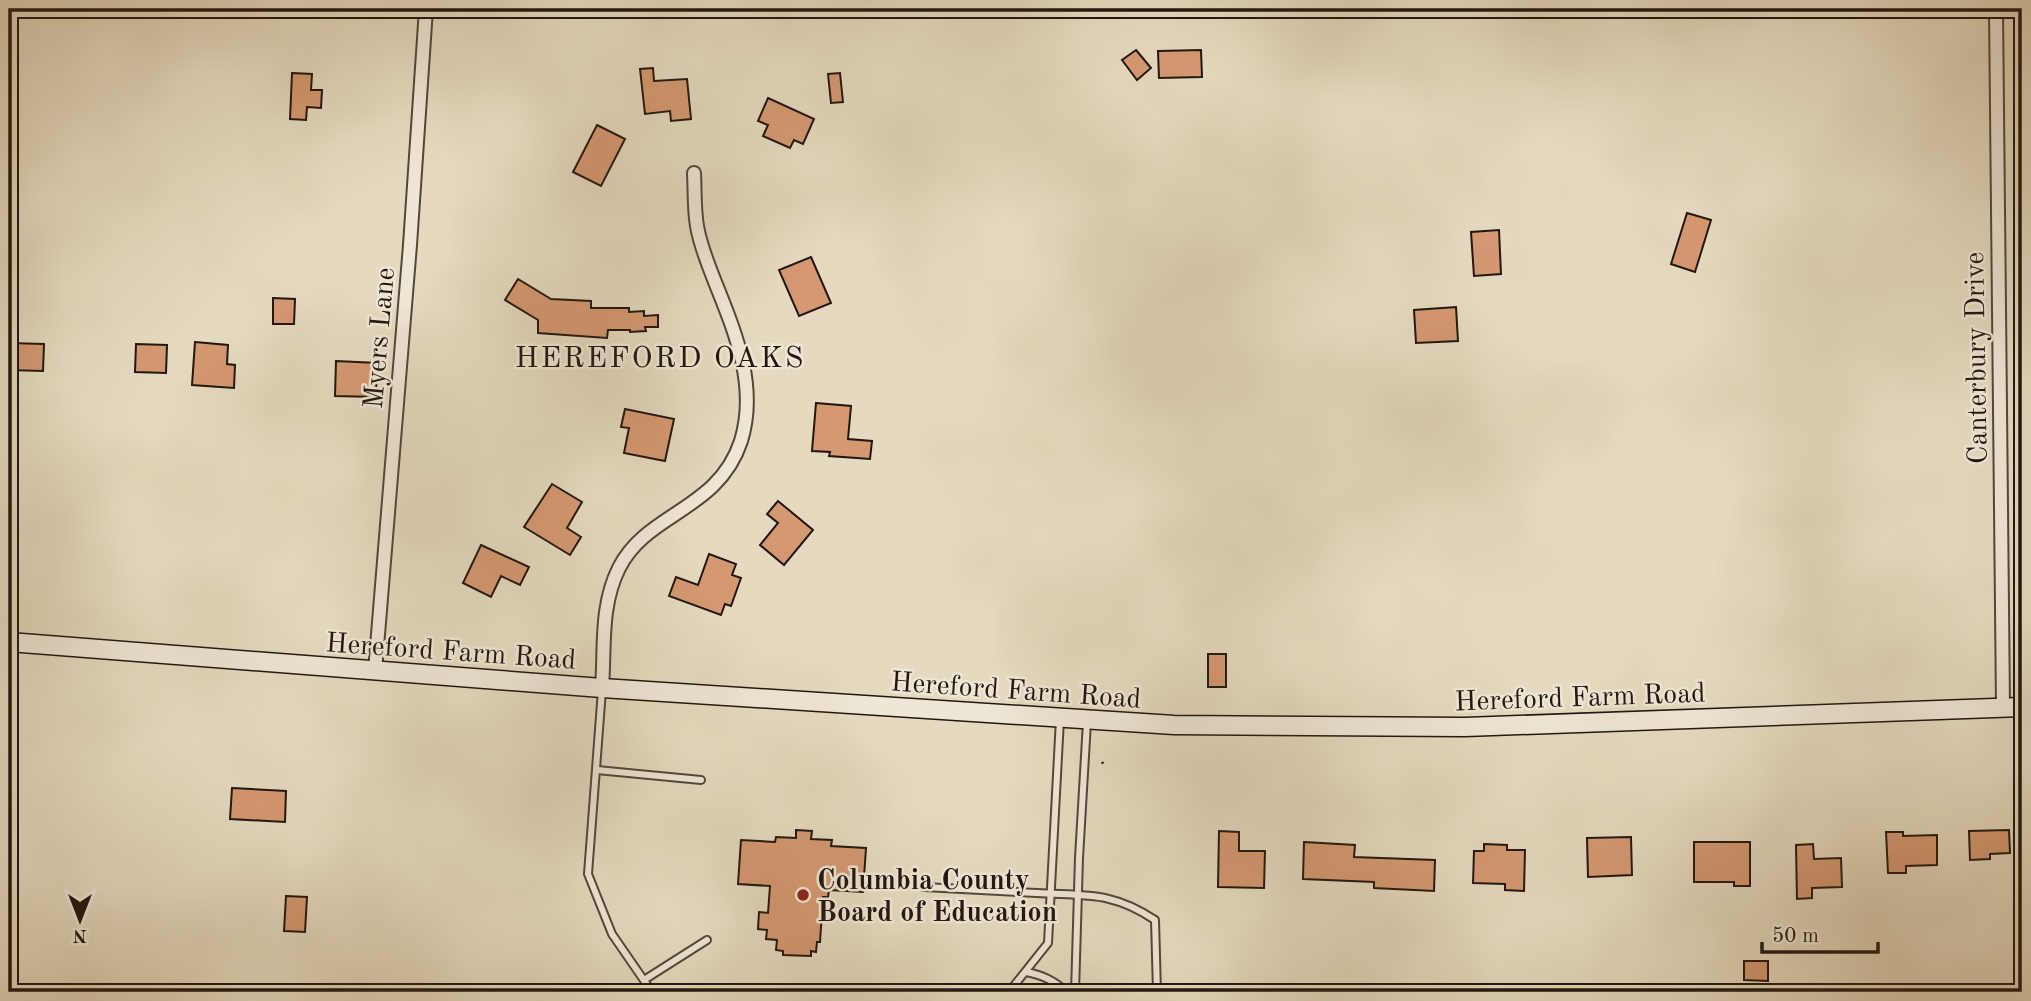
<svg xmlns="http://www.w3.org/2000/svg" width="2031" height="1001" font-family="'Old Standard TT',serif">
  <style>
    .building { fill: #d59971; stroke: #211611; stroke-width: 2 }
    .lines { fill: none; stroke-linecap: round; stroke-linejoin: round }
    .lane-casing { stroke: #52473c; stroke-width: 10 }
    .street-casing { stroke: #52473c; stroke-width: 16 }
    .secondary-casing { stroke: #211611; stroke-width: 21 }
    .path { stroke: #211611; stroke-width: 2.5; stroke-dasharray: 2 3.5; stroke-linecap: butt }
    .lane { stroke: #eee7d5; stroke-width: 6 }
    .street { stroke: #eee7d5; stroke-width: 12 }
    .secondary { stroke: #eee7d5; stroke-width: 18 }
    .poi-dot { fill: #8f2418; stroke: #eee7d5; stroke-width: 2.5 }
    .labels { text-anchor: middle; stroke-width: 5; stroke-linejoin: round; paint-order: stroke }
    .street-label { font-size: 28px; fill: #211611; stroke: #eee7d5 }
    .poi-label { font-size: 28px; font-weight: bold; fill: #211611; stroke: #eee7d5; text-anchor: start }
    .neighbourhood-label { font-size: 30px; letter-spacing: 2px; fill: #211611; stroke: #eee7d5 }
  </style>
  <rect width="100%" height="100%" fill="#e5dabf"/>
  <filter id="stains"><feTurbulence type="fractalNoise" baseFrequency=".00286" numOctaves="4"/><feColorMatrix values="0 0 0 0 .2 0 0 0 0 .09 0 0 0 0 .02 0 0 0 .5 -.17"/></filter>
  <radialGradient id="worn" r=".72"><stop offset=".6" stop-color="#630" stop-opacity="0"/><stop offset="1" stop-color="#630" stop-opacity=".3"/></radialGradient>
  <g class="building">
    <path d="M1136,50l15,18 -14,12 -15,-20z"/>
    <path d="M1201,50l1,27 -43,1 -1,-27z"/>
    <path d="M653,68l1,13 33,-2 4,40 -20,2 -1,-10 -25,3 -5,-45z"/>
    <path d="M292,73l20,1 -1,16h11l-1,18 -14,-1 -1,13 -16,-1z"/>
    <path d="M840,73l3,29 -12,1 -3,-29z"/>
    <path d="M768,98l46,21 -11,25 -9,-4 -4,8 -27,-12 5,-11 -10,-4z"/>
    <path d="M597,125l28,14 -24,47 -28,-14z"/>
    <path d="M1687,213l24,7 -16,52 -24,-8z"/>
    <path d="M1499,230l2,44 -27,2 -3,-44z"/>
    <path d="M811,257l20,46 -32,13 -20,-46z"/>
    <path d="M518,279l33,20 40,2v7h38v4l15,-1v5l14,-1v12h-13l1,4 -16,1v-2h-22l-1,8 -69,-5v-13l-33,-20z"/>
    <path d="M273,298l22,1 -1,25h-21z"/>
    <path d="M1456,307l2,34 -42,2 -2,-33z"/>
    <path d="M195,342l33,3 -1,19 8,1 -1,23 -42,-3z"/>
    <path d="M9,343l35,1 -1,27 -34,-1z"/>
    <path d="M136,344l31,1 -1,28 -31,-1z"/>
    <path d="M336,361l41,2 -1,34 -41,-1z"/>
    <path d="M816,403l35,3 -3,33 24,2 -2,18 -41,-3 1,-4 -18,-1z"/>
    <path d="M625,409l49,10 -9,42 -41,-8 5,-25 -8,-1z"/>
    <path d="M552,484l30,18 -15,26 14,9 -11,18 -46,-28z"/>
    <path d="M778,501l35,29 -29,35 -24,-20 18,-22 -11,-9z"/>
    <path d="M481,545l48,22 -9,18 -19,-9 -10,21 -28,-14z"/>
    <path d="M709,554l27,10 -4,11 9,3 -10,28 -6,-2 -4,11 -52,-19 7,-19 22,8z"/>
    <rect x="1208" y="654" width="18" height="33"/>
    <path d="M232,788l54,3 -1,31 -55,-3z"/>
    <path d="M796,830l16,1 -1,8 21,1 -1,6 35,2 -3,44 -34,-2 -1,7h-5l-3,45h-3l-1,10 -5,-1v5l-28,-1v-4l-7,-1 1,-10 -11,-1 1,-9 -9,-1 1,-17 9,1 2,-27 -32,-2 3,-44 34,2 1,-5 20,1z"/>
    <path d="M2009,830l1,23 -20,1v5l-20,1 -1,-29z"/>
    <path d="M1219,831l20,1v19h26l-1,37 -46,-1z"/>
    <path d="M1886,832h17v4l34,-1v30l-31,1v7h-18z"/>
    <path d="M1631,837l1,38 -44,2 -1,-39z"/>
    <path d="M1304,842l51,3 -1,12 81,3 -1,31 -60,-3v-6l-71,-3z"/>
    <path d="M1694,842h56v44h-16v-4h-40z"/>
    <path d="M1484,844l23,1v5h18l-1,41 -19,-1v-6l-32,-1 1,-32h10z"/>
    <path d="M1813,844l1,15 27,-1 1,29 -30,1v10l-15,1 -1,-54z"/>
    <path d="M286,896l21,1 -2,35 -21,-1z"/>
    <path d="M1744,961h24v20l-24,-1z"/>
  </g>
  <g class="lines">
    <defs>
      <g id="lane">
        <path d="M602,690l-14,184 24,60 40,58"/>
        <path d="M597,770l104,10"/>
        <path d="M924,887c37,2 75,4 113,6 48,3 75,-2 118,27l2,72"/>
        <path d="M1026,972c17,3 28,9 41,20"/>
        <path d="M644,980l63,-40"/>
        <path d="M1009,992l39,-49 12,-224"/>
        <path d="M1075,992l4,-134 8,-136"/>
      </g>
      <g id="street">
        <path d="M1996,9l7,698"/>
        <path d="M375,671l35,-426 16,-236"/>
        <path d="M602,688c3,-41 -2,-82 17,-120 28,-56 99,-57 122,-127 17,-55 -6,-109 -26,-159 -7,-18 -15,-37 -18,-56 -3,-17 -2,-35 -3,-53"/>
      </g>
      <path id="secondary" d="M9,642l593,46 572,37 291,2 557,-20"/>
    </defs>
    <use href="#lane" class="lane-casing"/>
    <use href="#street" class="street-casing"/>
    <use href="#secondary" class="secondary-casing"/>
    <path class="path" d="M1102,762l2,3"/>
    <use href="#lane" class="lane"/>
    <use href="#street" class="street"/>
    <use href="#secondary" class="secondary"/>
  </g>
  <circle class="poi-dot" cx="803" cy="895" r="7"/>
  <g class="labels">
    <g class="street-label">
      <text transform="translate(378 338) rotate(-85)" y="10">Myers Lane</text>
      <text transform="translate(1975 358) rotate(-91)" y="10">Canterbury Drive</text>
      <text transform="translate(451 650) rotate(4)" y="10">Hereford Farm Road</text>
      <text transform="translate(1016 689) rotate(4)" y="10">Hereford Farm Road</text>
      <text transform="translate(1580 696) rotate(-2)" y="10">Hereford Farm Road</text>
    </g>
    <g class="poi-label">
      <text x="817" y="889">Columbia County<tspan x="817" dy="32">Board of Education</tspan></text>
    </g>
    <g class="neighbourhood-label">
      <text x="660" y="367">HEREFORD OAKS</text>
    </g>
  </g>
  <rect width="2031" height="1001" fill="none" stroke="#e5dabf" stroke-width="35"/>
  <rect x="10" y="10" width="2010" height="980" fill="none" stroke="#211611" stroke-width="3.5"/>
  <rect x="18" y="18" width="1996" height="966" fill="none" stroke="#211611" stroke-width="2"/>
  <g transform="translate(80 920) rotate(180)" stroke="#eee7d5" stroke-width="5" paint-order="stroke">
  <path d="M0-5L12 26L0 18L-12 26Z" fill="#211611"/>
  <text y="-10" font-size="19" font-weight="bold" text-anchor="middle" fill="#211611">N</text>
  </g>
  <path d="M1762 942v10h116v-10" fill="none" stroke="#211611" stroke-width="3.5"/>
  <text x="1772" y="942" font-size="21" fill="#211611" stroke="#eee7d5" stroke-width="5" paint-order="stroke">50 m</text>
  <rect width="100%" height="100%" filter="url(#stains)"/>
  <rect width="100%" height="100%" fill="url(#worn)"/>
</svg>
